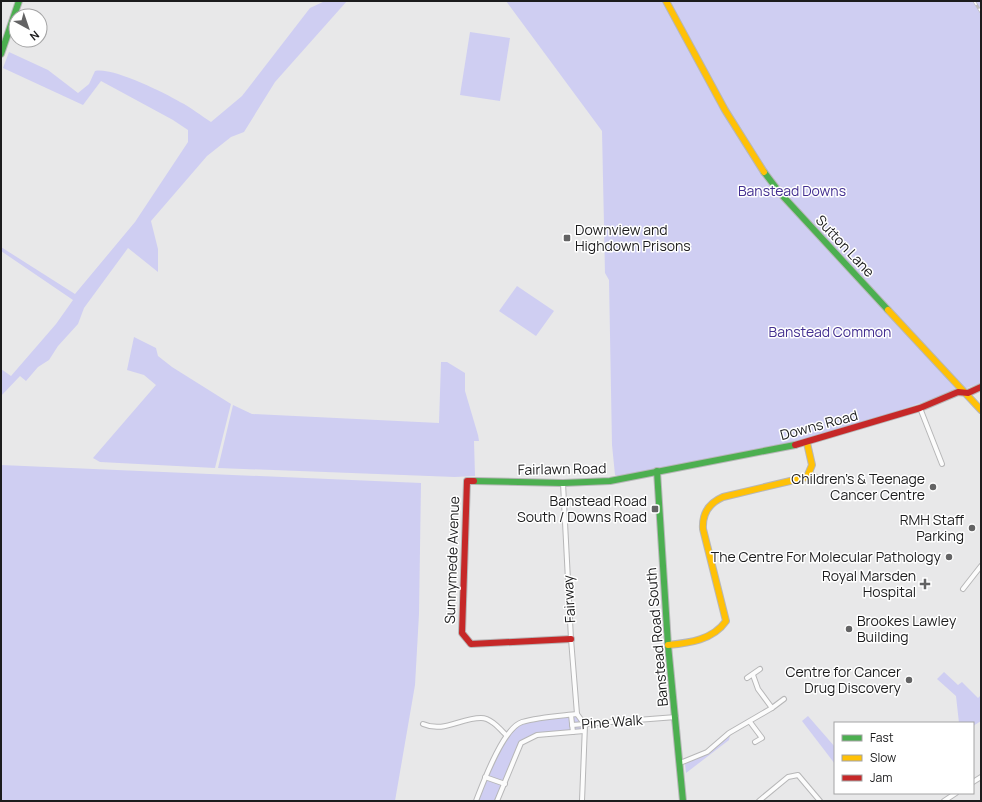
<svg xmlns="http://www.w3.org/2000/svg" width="982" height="802" font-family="Manrope,sans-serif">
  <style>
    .green { fill: #cfcef2 }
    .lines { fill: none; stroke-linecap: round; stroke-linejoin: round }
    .street-casing { stroke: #b7b7b8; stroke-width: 6 }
    .fast-casing { stroke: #b7b7b8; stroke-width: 8 }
    .slow-casing { stroke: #b7b7b8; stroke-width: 8 }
    .jam-casing { stroke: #b7b7b8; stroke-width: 8 }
    .street { stroke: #fcfcfc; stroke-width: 4 }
    .fast { stroke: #4caf50; stroke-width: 6 }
    .slow { stroke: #ffc107; stroke-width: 6 }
    .jam { stroke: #c62828; stroke-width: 6 }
    .rail-casing { stroke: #c0c0c1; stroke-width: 3 }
    .rail { stroke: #fff; stroke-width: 1.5; stroke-dasharray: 4.5; stroke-linecap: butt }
    .poi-dot { fill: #636364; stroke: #fff; stroke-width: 1.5 }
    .labels { text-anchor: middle; stroke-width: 3; stroke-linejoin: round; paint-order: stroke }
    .park-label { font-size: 14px; fill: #432f90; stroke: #fff }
    .poi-label { font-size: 14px; fill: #1c1c1d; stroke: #fff; text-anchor: end }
    .street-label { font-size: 14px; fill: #1c1c1d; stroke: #fff }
  </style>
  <rect width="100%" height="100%" fill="#e8e8e9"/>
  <g class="green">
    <path d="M325,1h22l-72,81 -31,50 -13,5 -24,19 -56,65 7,28v23l-30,-24 -44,60 -6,16 -20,22 -9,14 -11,7 -12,14 -6,-5 -19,20v-27l10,7 45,-52 17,-24 -72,-49v-4l74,47 60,-72 53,-80v-12l-15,-10 -72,-39 -18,24 -80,-37 6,-16 39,18 30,23 11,-9 6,-13c17,-4 68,21 85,31 11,5 21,14 31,20l31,-26 68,-88z"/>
    <path d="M506,1h475v382l-17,6 -4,-4 -11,8 -142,50 -183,35 -9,-3 -3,-30 -3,-165 -4,-7 -3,-142z"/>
    <path d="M470,32l40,6 -10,63 -40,-6z"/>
    <path d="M517,286l37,25 -18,25 -37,-25z"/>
    <path d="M134,337l22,11 2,8 14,11 59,37 -16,64 -115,-6 -7,-4 63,-73 -12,-10 -17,-5z"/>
    <path d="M441,362h6l18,11v18l13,44 1,6h-5l1,35 -20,1 -237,-9 15,-63 19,9 187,9z"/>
    <path d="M1,465l420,18 -2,131 -4,71 -20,116h-394z"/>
    <path d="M944,672l14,13 4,-3 16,16 3,-3v26l-8,5v-3h-14l-3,-27 -19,-17z"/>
    <path d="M577,714l8,11 -1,6 -47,4 -16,8 -24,58h-21l30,-66 14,-13z"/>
    <path d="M808,716l27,31v17l-33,-43z"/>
    <path d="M730,736l-1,4 -43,33 -1,-9 22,-11z"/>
  </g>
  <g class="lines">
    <defs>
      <g id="street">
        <path d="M920,408l22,56"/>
        <path d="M810,473l9,6"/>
        <path d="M563,483l8,156 6,75"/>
        <path d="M963,589l18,-23"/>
        <path d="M747,678l13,-9"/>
        <path d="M772,708l12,-9"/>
        <path d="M577,714l8,11 -3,76"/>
        <path d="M571,715l2,17"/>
        <path d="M750,722l12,16 -7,4"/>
        <path d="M423,724c21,9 37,-6 58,-6 10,0 19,11 25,17"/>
        <path d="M572,725l104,-8"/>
        <path d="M680,763l27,-11 22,-19 43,-25 -14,-19 -5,-14"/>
        <path d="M485,777l20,7"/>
        <path d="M973,782l8,-5"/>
        <path d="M476,801c7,-18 27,-73 46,-79 17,-5 37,-6 55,-8"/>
        <path d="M497,801l24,-58 16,-8 47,-4"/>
        <path d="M759,801l29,-24 10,-2 22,26"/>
        <path d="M944,801l12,-8"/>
      </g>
      <g id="fast">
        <path d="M1,54l18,-53"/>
        <path d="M764,172l16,21 108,117"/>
        <path d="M657,471l11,174 15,156"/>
        <path d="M474,481l89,2 47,-2 185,-36"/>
      </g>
      <g id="slow">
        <path d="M666,1l59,109 39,62"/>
        <path d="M888,310l93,100"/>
        <path d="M668,645c21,-2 45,-5 58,-24l-23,-92c-1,-16 6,-26 20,-32l84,-20 5,-12 -5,-22"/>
      </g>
      <g id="jam">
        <path d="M795,445l125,-37 38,-16 10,1 13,-6"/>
        <path d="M474,481h-7l-5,152 9,11 100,-5"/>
      </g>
    </defs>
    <use href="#street" class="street-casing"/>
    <use href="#fast" class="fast-casing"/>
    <use href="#slow" class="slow-casing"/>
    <use href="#jam" class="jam-casing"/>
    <use href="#street" class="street"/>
    <use href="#fast" class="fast"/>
    <use href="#slow" class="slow"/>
    <use href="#jam" class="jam"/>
    <defs>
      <path id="rail" d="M974,1l7,11"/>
    </defs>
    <use href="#rail" class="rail-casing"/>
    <use href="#rail" class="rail"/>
  </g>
  <g class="poi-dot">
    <rect x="563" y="234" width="8" height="8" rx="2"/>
    <circle cx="933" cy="487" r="4"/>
    <rect x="651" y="505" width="8" height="8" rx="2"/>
    <circle cx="972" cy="528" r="4"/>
    <circle cx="949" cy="557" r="4"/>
    <path d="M923 578h4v4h4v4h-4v4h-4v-4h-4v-4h4z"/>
    <circle cx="849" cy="629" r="4"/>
    <circle cx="909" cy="680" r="4"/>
  </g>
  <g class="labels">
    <g class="park-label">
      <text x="792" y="196">Banstead Downs</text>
      <text x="830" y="337">Banstead Common</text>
    </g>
    <g class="poi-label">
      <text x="575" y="235" text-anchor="start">Downview and<tspan x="575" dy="16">Highdown Prisons</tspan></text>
      <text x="925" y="484">Children's &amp; Teenage<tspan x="925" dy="16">Cancer Centre</tspan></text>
      <text x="647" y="506">Banstead Road<tspan x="647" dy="16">South / Downs Road</tspan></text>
      <text x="964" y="525">RMH Staff<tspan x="964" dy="16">Parking</tspan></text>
      <text x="941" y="562">The Centre For Molecular Pathology</text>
      <text x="916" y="581">Royal Marsden<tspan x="916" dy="16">Hospital</tspan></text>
      <text x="857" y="626" text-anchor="start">Brookes Lawley<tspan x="857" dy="16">Building</tspan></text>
      <text x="901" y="677">Centre for Cancer<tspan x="901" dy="16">Drug Discovery</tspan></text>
    </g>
    <g class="street-label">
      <text transform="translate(845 246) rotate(47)" y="5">Sutton Lane</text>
      <text transform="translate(819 425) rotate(-15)" y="5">Downs Road</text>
      <text transform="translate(562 469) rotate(-1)" y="5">Fairlawn Road</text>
      <text transform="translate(452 560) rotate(-88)" y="5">Sunnymede Avenue</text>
      <text transform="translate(569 599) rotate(-93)" y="5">Fairway</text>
      <text transform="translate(657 637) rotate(-95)" y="5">Banstead Road South</text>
      <text transform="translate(612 722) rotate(-4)" y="5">Pine Walk</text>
    </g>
  </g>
  <rect width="982" height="802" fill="none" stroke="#1c1c1d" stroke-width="4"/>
  <rect x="834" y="722" width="140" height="72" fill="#ffffff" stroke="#a4a4a5"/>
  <rect x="842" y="735" width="20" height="6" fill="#4caf50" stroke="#a4a4a5"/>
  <text x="870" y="742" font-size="12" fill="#1c1c1d">Fast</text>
  <rect x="842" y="755" width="20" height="6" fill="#ffc107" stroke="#a4a4a5"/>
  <text x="870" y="762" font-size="12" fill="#1c1c1d">Slow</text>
  <rect x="842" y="775" width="20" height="6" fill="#c62828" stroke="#a4a4a5"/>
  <text x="870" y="782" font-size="12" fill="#1c1c1d">Jam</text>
  <g transform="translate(28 28) rotate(140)"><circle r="19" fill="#ffffff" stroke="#a4a4a5"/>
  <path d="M0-3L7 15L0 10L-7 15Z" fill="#636364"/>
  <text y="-6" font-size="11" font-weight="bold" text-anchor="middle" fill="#1c1c1d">N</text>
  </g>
</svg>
